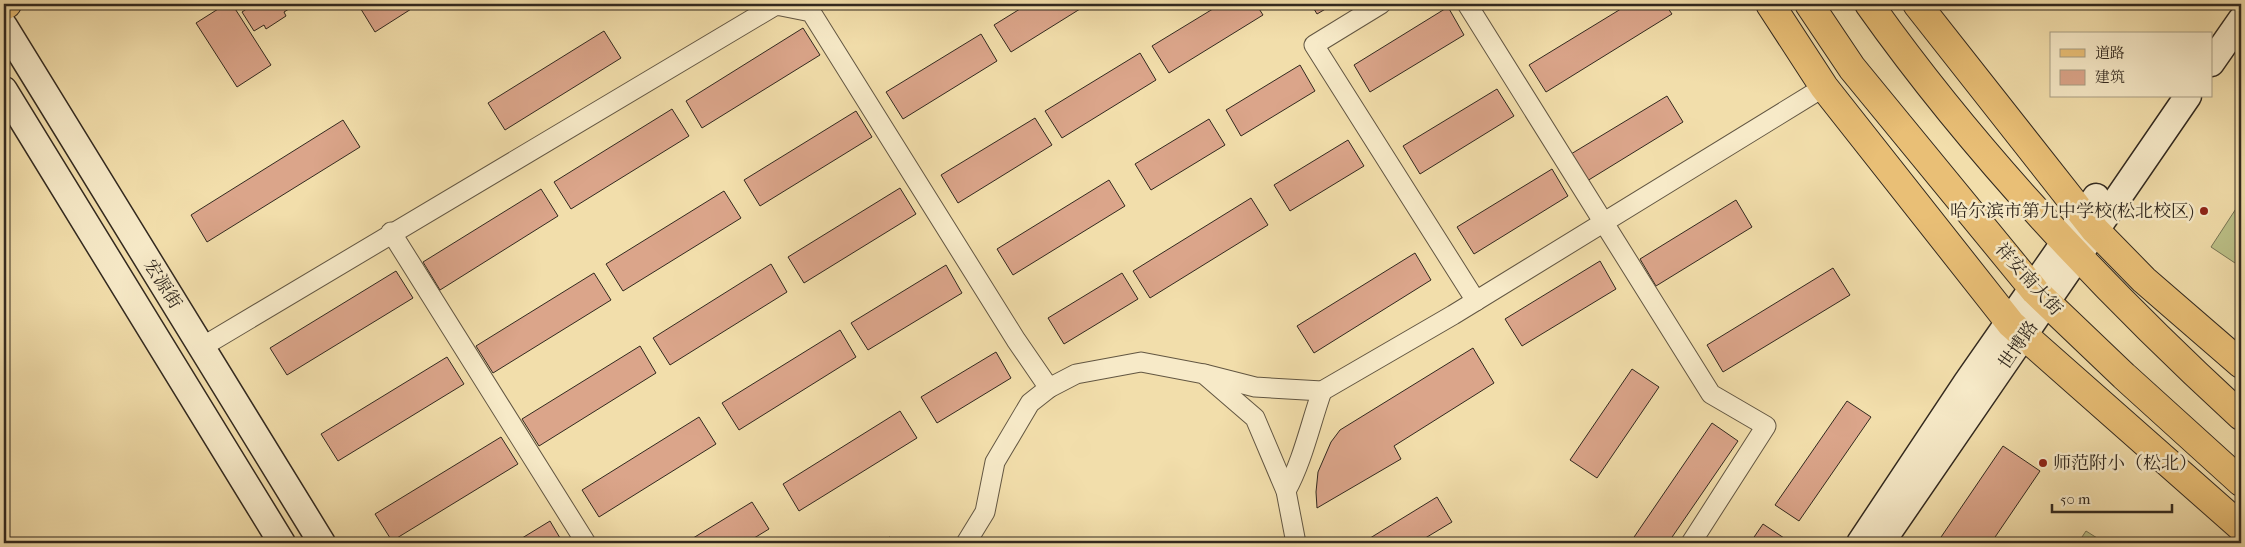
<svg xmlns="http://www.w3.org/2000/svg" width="2245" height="547" font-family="'IM FELL French Canon','Noto Serif SC',serif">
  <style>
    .green { fill: #bcc188; stroke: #777554 }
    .building { fill: #dba58a; stroke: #32291f }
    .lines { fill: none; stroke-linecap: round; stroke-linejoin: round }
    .street-casing { stroke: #625642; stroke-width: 21 }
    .secondary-casing { stroke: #32291f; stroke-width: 29 }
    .primary-casing { stroke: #32291f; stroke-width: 30 }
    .highway-casing { stroke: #32291f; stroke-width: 30 }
    .street { stroke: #f7eac8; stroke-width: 19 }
    .secondary { stroke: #f7eac8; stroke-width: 26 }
    .primary { stroke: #e9bf76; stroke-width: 28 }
    .highway { stroke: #e9bf76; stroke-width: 28 }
    .poi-dot { fill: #8f2418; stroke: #f7eac8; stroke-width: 2 }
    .labels { text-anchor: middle; stroke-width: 5; stroke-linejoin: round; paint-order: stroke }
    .poi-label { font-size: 18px; fill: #32291f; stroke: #f7eac8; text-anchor: end }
    .street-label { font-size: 18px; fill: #32291f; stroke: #f7eac8 }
  </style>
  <rect width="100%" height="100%" fill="#f2deab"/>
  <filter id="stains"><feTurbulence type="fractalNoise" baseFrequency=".004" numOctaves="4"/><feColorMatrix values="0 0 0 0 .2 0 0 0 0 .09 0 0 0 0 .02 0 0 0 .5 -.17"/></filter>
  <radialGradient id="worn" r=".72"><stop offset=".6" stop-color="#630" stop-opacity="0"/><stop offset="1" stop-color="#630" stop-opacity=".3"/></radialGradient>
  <g class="green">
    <path d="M2241,201v66l-30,-20z"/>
    <path d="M2086,531l19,12h-27z"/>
  </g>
  <g class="building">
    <path d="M226,4h6l39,61 -34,22 -41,-64z"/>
    <path d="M254,4h43l-13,8 2,4 -20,13 -2,-4 -10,6 -12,-19z"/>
    <path d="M363,4h56l-44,28 -16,-26z"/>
    <path d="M1028,4h60l-77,48 -17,-27z"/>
    <path d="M1221,4h35l7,11 -94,58 -17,-27z"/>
    <path d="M1311,4h23l-17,10z"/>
    <path d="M1629,4h36l7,10 -126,78 -17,-27z"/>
    <path d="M1448,7l16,28 -94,57 -16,-27z"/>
    <path d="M803,28l17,27 -118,73 -16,-27z"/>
    <path d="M604,31l17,27 -116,72 -17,-27z"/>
    <path d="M981,34l16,27 -94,58 -17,-27z"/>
    <path d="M1140,53l16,27 -94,58 -17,-27z"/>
    <path d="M1300,65l15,26 -74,45 -15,-26z"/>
    <path d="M1497,89l17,27 -94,58 -17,-28z"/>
    <path d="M1667,96l16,26 -96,59 -16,-27z"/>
    <path d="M672,109l17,27 -118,73 -17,-27z"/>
    <path d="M856,111l16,26 -112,69 -16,-26z"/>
    <path d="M1035,118l17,27 -94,58 -17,-28z"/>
    <path d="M1209,119l16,26 -74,45 -16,-26z"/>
    <path d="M343,120l17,27 -153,95 -16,-27z"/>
    <path d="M1348,140l16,26 -74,45 -16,-26z"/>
    <path d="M1552,169l16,27 -94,58 -17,-27z"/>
    <path d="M1109,180l16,26 -112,69 -16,-26z"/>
    <path d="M900,188l16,26 -112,69 -16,-26z"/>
    <path d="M541,189l17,27 -118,74 -17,-28z"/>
    <path d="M724,191l17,27 -118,73 -17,-27z"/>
    <path d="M1251,198l17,27 -118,73 -17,-27z"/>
    <path d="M1736,200l16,27 -96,59 -16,-27z"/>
    <path d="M1415,253l16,27 -117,73 -17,-27z"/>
    <path d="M1600,261l16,28 -94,57 -17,-27z"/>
    <path d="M771,264l16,28 -117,73 -17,-27z"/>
    <path d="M946,265l16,28 -94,57 -17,-27z"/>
    <path d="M1833,268l17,27 -127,77 -16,-27z"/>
    <path d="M396,271l17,27 -126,77 -17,-27z"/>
    <path d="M594,273l17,27 -118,73 -17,-27z"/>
    <path d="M1122,273l16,26 -74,45 -16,-26z"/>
    <path d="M840,330l16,27 -117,73 -17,-27z"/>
    <path d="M640,346l16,27 -117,73 -17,-27z"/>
    <path d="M1473,348l21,35 -100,63 7,13 -84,49 -1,-16 2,-20 13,-30 9,-12z"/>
    <path d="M996,352l15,26 -74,45 -16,-26z"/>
    <path d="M447,357l17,27 -126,77 -17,-27z"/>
    <path d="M1632,369l27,18 -62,91 -27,-18z"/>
    <path d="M1847,401l24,16 -72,104 -24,-16z"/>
    <path d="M900,411l17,27 -118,73 -16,-27z"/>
    <path d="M699,417l17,27 -117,73 -17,-27z"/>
    <path d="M1712,423l26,18 -70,102h-38z"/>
    <path d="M501,437l17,27 -126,77 -17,-27z"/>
    <path d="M2003,446l37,25 -49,72h-54z"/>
    <path d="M1437,497l15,25 -35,21h-55z"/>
    <path d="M752,502l17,27 -23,14h-61z"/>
    <path d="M550,521l13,22h-49z"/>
    <path d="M1763,524l24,16 -2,3h-35z"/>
    <path d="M890,537l3,6h-14z"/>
  </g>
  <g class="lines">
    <defs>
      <g id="street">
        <path d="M1381,4l-67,41 162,256"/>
        <path d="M1467,4l244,390 55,32 -75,117"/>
        <path d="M391,232l195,311"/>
        <path d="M202,347l574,-342 35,7 205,328 33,48"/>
        <path d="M1204,374l51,13 67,4 131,-76 371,-228"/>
        <path d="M1286,491c17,-31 24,-66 36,-100"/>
        <path d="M966,543l19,-31 10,-50 35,-59 19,-15 27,-14 65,-12 63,12 51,44 31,73 10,52"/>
      </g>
      <g id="secondary">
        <path d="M4,26l318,517"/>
        <path d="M2211,63l30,-43"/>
        <path d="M4,90l278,453"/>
        <path d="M1860,543l107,-161 129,-185"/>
        <path d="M1881,543l307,-447"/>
      </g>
      <path id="primary" d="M4,6l3,-2"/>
      <g id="highway">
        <path d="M1770,4l54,83 187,237 230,203"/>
        <path d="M1809,4l43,64 183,223 89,85 117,106"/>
        <path d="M1869,4c107,151 236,287 372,412"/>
        <path d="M1917,4l178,226 49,50 97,84"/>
      </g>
    </defs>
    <use href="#street" class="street-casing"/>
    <use href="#secondary" class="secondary-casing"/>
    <use href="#primary" class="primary-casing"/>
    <use href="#highway" class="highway-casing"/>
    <use href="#street" class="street"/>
    <use href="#secondary" class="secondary"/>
    <use href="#primary" class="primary"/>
    <use href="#highway" class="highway"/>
  </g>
  <g class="poi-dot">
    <circle cx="2204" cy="211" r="5"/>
    <circle cx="2043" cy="463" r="5"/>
  </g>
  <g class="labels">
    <g class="poi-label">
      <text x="2194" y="217">哈尔滨市第九中学校(松北校区)</text>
      <text x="2053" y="469" text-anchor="start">师范附小（松北）</text>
    </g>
    <g class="street-label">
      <text transform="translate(2029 279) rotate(48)" y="6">祥安南大街</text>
      <text transform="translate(163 284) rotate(58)" y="6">宏源街</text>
      <text transform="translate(2018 345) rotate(-55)" y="6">世博路</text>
    </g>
  </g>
  <rect width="2245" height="547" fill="none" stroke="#f2deab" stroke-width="20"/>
  <rect x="5" y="5" width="2235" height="537" fill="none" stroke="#32291f" stroke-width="2.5"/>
  <rect x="10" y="10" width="2225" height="527" fill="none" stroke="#32291f"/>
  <rect x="2050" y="32" width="162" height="65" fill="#f7eac8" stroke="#a89d84"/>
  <rect x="2060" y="49" width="25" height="8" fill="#e9bf76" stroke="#a89d84"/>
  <text x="2095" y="58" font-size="15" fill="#32291f">道路</text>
  <rect x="2060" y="70" width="25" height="15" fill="#dba58a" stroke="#a89d84"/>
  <text x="2095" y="82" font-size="15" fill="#32291f">建筑</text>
  <path d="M2052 504v8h120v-8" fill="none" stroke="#32291f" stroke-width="2.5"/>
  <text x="2060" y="504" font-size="15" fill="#32291f" stroke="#f7eac8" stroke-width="4" paint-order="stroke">50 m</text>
  <rect width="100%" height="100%" filter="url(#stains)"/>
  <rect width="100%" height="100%" fill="url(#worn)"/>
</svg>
